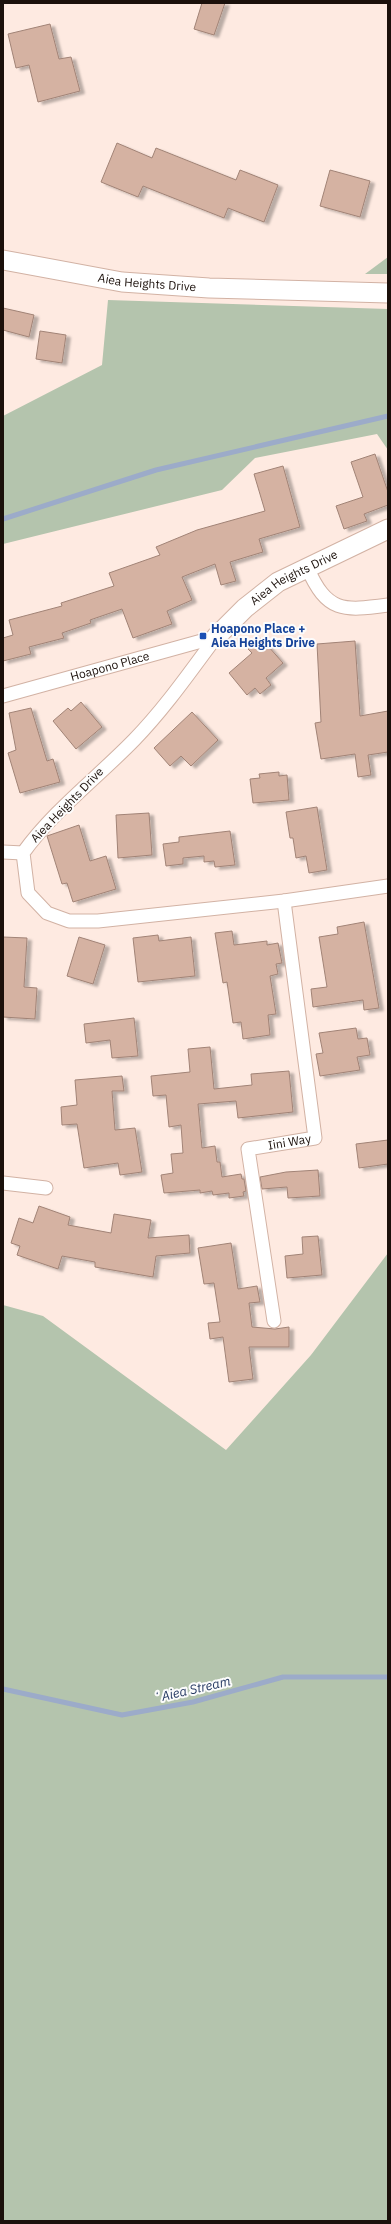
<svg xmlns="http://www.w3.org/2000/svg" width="391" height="2224" font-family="'IBM Plex Sans',sans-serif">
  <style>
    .green { fill: #b4c4ad }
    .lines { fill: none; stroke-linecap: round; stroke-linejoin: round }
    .stream { stroke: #9cabc9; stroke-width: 5 }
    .building { fill: #d5b2a2; stroke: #a18376; filter: url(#shadow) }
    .street-casing { stroke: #d2b2a4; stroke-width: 15 }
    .secondary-casing { stroke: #d2b2a4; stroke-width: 21 }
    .street { stroke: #fff; stroke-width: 13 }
    .secondary { stroke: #fff; stroke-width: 19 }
    .transit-dot { fill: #1a4fb4; stroke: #fcfcfc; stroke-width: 1.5 }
    .labels { text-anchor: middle; stroke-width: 4; stroke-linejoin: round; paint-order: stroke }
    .street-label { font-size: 12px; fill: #1b100b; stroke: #fcfcfc }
    .transit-label { font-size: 12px; font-weight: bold; fill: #164399; stroke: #fcfcfc; text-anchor: start }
    .water-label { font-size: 13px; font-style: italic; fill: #253962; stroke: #fcfcfc }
  </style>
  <defs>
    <filter id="shadow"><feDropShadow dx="4.5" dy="2.5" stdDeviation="1" flood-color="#0004"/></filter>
  </defs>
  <rect width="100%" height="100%" fill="#feeae1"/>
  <g class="green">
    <path d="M388,257v17h-23z"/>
    <path d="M108,300l280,9v141l-11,-16 -122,24 -33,32 -219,54v-128l99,-51z"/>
    <path d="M388,1253v968h-385v-916l40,11 183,134 85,-95z"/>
  </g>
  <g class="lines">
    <g class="stream">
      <path d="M3,519l153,-49 232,-54"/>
      <path d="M3,1689l119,26 71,-13 90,-25h105"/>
    </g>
  </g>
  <g class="building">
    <path d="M202,3h23l-11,32 -20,-6z"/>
    <path d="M50,24l9,35 12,-2 9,34 -42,11 -9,-37 -13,3 -8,-34z"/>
    <path d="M117,143l35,15 4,-10 80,32 4,-10 38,15 -14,37 -36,-14 -4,10 -81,-32 -5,11 -37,-15z"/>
    <path d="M330,170l40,11 -10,36 -40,-11z"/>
    <path d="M3,308l31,7 -5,22 -26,-7z"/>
    <path d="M40,331l26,4 -4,28 -26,-4z"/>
    <path d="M375,454l13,38v13l-24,9 3,7 -23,8 -8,-23 27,-9 -12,-35z"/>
    <path d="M283,466l17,61 -41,12 4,13 -33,10 6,19 -15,4 -6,-21 -33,13 10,23 -25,11 5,13 -39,14 -11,-29 -32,11 1,3 -29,10 2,5 -35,9 2,7 -28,7v-23l10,-3 -4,-15 53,-14 -1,-3 53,-17 -5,-13 51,-18 -4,-8 41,-17 68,-19 -11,-37z"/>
    <path d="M261,638l22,25 -17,15 5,7 -11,9 -5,-6 -8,7 -18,-22 23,-20 -4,-4z"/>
    <path d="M355,641l5,75 28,-5v41l-20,3 3,20 -13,2 -3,-23 -34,5 -6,-36 6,-1 -4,-78z"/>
    <path d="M81,702l21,25 -26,22 -23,-28 15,-13 3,3z"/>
    <path d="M31,708l16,53 6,-2 7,23 -40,11 -12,-40 8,-3 -7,-37z"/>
    <path d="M192,712l26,28 -27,26 -10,-10 -11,10 -16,-18z"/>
    <path d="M279,772v4l8,-1 2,25 -36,3 -3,-24 10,-1 -1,-4z"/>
    <path d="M317,807l10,63 -18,3 -3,-17 -10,2 -3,-20h-3l-4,-26z"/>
    <path d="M149,813l3,42 -34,3 -2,-43z"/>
    <path d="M79,825l11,36 16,-5 10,33 -43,13 -6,-19 -5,1 -15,-48z"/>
    <path d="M230,831l5,34 -20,2 -1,-6 -10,1v-6l-21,2v6l-17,2 -3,-22 16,-2v-5z"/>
    <path d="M364,922l15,86 -15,2 -1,-10 -50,7 -2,-18 16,-2 -8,-50 19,-3 -1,-7z"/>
    <path d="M232,931l2,14 33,-4v4l11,-2 4,20 -6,1 2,10 -8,2 6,38 -8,1 2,20 -27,4 -2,-17 -8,1 -6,-41 -4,1 -8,-50z"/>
    <path d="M158,935l1,6 32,-4 4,39 -57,6 -5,-44z"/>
    <path d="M3,937l24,1 -3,49 13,1 -2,31 -32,-2z"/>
    <path d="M79,937l26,8 -12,39 -26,-8z"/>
    <path d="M134,1018l4,38 -26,2 -2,-18 -24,3 -2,-19z"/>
    <path d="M356,1028l2,11 9,-1 3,17 -13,2 3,13 -40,6 -4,-22 7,-1 -4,-20z"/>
    <path d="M210,1047l4,42 38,-4 -1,-11 38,-3 4,41 -55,6 -2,-17 -38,3 4,44 13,-2 2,16h3l2,15 19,-3 1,5h2l2,12 -3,1 1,4 -15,2v-5l-16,2 -1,-4 -12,2v-3l-36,3 -3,-18 12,-2 -2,-19 12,-1 -2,-28 -12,2 -3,-32 -13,1 -2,-20 39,-4 -2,-23z"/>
    <path d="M122,1076l2,15h-12l3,39 20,-2 7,44 -22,3 -2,-12 -34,5 -7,-44 -15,1 -1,-18 16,-2 -2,-25z"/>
    <path d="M388,1140v24l-29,4 -3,-24z"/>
    <path d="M318,1170l2,26 -32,2 -1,-11 -25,2 -2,-12 26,-5z"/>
    <path d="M39,1206l31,11 -2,8 43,8 3,-19 37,6 -3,18 41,-3 1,18 -34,3 -3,21 -58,-10v-5l-33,-6 -4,13 -41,-14 3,-9 -9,-3 8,-25 14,5z"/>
    <path d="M318,1236l4,39 -35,3 -2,-22 18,-2 -1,-17z"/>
    <path d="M231,1243l7,46 19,-3 3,16 -11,1 3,24 23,2 14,-2v20h-40l4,32 -24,3 -6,-45 -13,2 -2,-16 12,-1 -6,-39 -10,1 -6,-36z"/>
  </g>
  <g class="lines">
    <defs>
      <g id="street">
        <path d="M307,567c20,46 36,44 81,38"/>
        <path d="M216,637c-26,35 -51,71 -82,103 -37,38 -80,70 -111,113l5,40 19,20 22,8h29l186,-20 104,-15"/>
        <path id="s1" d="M3,696l213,-59"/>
        <path d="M3,852l20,1"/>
        <path d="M3,1183l43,5"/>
        <path id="s2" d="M274,1321l-26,-172 67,-11 -31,-237"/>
      </g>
      <g id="secondary">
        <path id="s3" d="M3,260l119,22 87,6 179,5"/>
        <path id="s4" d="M216,637l29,-29 33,-26 110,-53"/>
      </g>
    </defs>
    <use href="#street" class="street-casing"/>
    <use href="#secondary" class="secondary-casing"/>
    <use href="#street" class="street"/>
    <use href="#secondary" class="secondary"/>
  </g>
  <rect class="transit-dot" x="199" y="632" width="8" height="8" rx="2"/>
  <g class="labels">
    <g class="street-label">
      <text dy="4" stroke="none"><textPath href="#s3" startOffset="146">Aiea Heights Drive</textPath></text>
      <text dy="4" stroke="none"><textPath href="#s4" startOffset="99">Aiea Heights Drive</textPath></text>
      <text dy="4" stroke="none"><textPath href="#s1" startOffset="111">Hoapono Place</textPath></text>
      <text transform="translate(67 805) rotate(-46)" y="4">Aiea Heights Drive</text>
      <text dy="4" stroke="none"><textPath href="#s2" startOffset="216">Iini Way</textPath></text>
    </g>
    <g class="transit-label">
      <text x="211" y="633">Hoapono Place +<tspan x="211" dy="14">Aiea Heights Drive</tspan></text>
    </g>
    <g class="water-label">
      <text transform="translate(192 1689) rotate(-13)" y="5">ʻAiea Stream</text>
    </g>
  </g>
  <rect width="391" height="2224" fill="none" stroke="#1b100b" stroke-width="8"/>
</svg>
